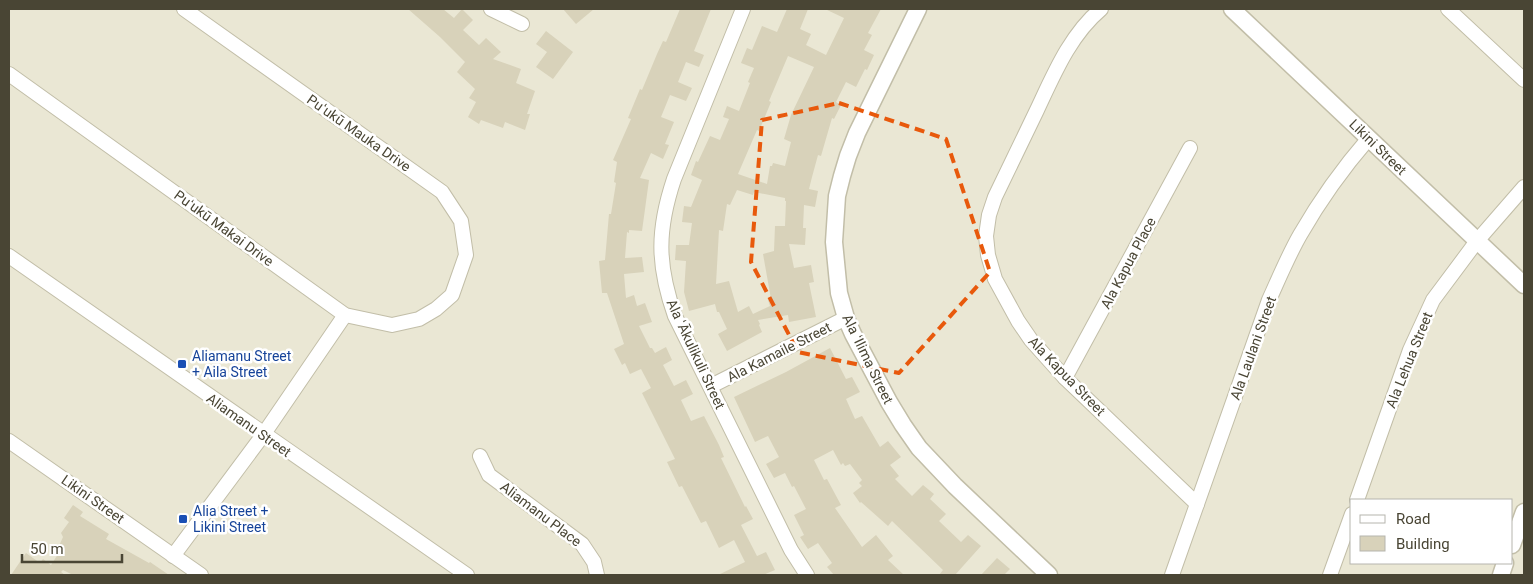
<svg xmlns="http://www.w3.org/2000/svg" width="1533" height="584" font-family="Roboto,sans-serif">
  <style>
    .residential { fill: #eae7d4; fill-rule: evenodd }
    .building { fill: #d8d2ba; fill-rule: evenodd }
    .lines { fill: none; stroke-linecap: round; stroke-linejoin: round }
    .minor-casing { stroke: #c2bea8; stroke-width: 16 }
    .tertiary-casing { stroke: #c2bea8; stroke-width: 19 }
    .minor { stroke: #fff; stroke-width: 14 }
    .tertiary { stroke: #fff; stroke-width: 16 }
    .marked { fill: none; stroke: #e8590c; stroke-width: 4; stroke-dasharray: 10 6; stroke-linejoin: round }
    .transit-dot { fill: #1a4fb4; stroke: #fff; stroke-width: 2 }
    .labels { text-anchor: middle; stroke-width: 5; stroke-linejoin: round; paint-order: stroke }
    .street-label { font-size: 14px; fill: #494534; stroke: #fff }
    .transit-label { font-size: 14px; fill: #164399; stroke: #fff; text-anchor: start }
  </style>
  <rect width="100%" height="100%" fill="#f5f3e6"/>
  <path class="residential" d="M9,9h1515v566h-1515zM1352,500h160v63h-160z"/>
  <g class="building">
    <path d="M408,9h35l11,9 8,-9 11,11 -10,10 16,15 7,-7 15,14 -8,7 28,10 -5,14 19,8 -8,23h3l-5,16 -20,-8 -2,6 -22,-8 -2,4 -11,-7 8,-15 -7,-4 6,-9 -18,-17 8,-10 -25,-25z"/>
    <path d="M563,9h31l-18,15z"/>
    <path d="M680,9h31l-17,42 10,4 -5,12 -13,-5 -8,20 14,6 -6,13 -16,-6 -9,22 13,5 -9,22 4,1 -6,14 -12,-6 -11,25 9,2 -7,51 -13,-1v3l-2,-1 -2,26 17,-1 2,15 -20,2 2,24 8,-3 3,11 8,-3 7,19 -13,4 11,22h2l3,5 11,-6 6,13 -9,5 11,21 12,-6 7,14 -12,6 10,21 13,-5 15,29 5,12 -3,1 24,49 1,-1 7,13 -12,6 16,31 9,-4 9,18 -12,5h-45l27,-13 -11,-22 -15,8 -13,-27 -5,2 -19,-37 -3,1 -12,-25 8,-3 -33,-66 9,-5 -10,-19 -11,5 -5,-11 -3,2 -8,-16 10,-5 -17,-51h-5l-3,-32 6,-1 4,-46h2l5,-31 -2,-1 3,-20 -4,-2 18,-41 -3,-1 12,-29 2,1 15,-36 6,-13 3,1z"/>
    <path d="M787,9h21l-8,20 11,5 -5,11 20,10 18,-37 -19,-9h56l-13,24 4,2 -8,15 10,5 -7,15 -2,-1 -9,18 -10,-5 -10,20 5,3 -7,14 -2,-1 -11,38 -3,-1 -6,22 -3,12 9,2 -3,16 -11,-2 -1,23h3l-1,17 -16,-1 5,24 17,-3 3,17 -5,1 7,34 -27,5 -1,-7 -30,5 2,4 -1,1 3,7 -35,19 -9,-17 9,-5 -8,-17h-2l-2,-8 -26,7 -5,-19 2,-31 -11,-1 1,-15h13l3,-22 -10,-1 2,-16 7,1 11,-27 -11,-5 5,-14 2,1 12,-26 10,4 9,-21 -6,-2 4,-11 12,5 11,-28 -2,-1 6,-14 -13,-5 6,-15 5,2 10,-24 15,6zM788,56l26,11 -23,48 -7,24 7,3 -6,24 -12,-3 -1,3h-2l-3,18 -29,-10 19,-44 2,1 12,-29 -2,-1zM737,190l16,5 1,-3 31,6v3h1l-1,25h-10l-1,25 -11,3 8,45 -3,1 2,6 -17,8 -4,-8 -11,6 -9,-31 -13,3 3,-54 4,1 4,-27 3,1z"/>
    <path d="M546,31l27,21 -20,27 -17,-12 11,-15 -11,-8z"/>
    <path d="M830,348l16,31 6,-2 8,15 -14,7 9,20 7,-3 18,31 8,-6 13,16 -11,8 9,11 -4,3 17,17 11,-11 11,9 -4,5 16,15 -7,7 22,21 7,-7 13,11 -26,29h-16l4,-5 -51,-49 -4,5 -27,-24 -1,1 -7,-10 9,-7 -3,-3 3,-3 -12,-16 -5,2 -2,-3 -2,2 -8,-15 -19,10 10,20 3,-1 14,26 -6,3 27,39 14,-12 17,21 -5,4 16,15h-70l-7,-8 5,-4 -14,-20 -10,6 -8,-12 4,-2 -10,-20 12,-6 -12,-23 -2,1 -7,-14 -11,5 -8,-14 13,-7 -11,-21 -13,6 -21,-45 52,-25z"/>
    <path d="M73,505l10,7 -3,4 29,18 -3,5 43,24 1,-1 19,13h-96l-10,-5 -2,2 4,3h-54l15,-22 14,10 3,-4 8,6 11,-17 -3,-2 4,-9 -2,-4 8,-11 -5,-4z"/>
    <path d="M997,558l13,11 -6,6h-23z"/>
  </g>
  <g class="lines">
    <defs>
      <g id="minor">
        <path d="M491,9l31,15"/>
        <path d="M743,9l-69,170c-17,51 -17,86 1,137l116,234 16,25"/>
        <path d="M1101,9c-31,26 -47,65 -64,101 -14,29 -28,58 -42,87l-6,18 -3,21 2,19 7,24 23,42 13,19 34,38 132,126"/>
        <path d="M1448,9l76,71"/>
        <path d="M9,74l336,241 47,10 27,-6 17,-10 16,-14 14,-40 -5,-34 -19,-29 -258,-183"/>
        <path d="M9,256l458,319"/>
        <path d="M1065,378l125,-230"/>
        <path d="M711,386l135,-68"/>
        <path d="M9,441l192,134"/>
        <path d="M480,456l9,19 93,69 12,18 3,13"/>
        <path d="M1357,500l53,-150 23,-50 44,-59 47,-54"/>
        <path d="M173,556l90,-121 82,-120"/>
        <path d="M1172,575l97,-275c10,-22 19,-44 31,-65 20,-35 43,-67 69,-97"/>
        <path d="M1330,575l22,-61"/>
      </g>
      <g id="tertiary">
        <path d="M918,9l-61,124 -9,23 -6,20 -5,20 -3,46 5,51 7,25 7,16 36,68 14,23 16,23 36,38 94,89"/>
        <path d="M1232,9l292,276"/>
        <path d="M1512,545l12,-33"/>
        <path d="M1501,575l4,-12"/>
      </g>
    </defs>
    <use href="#minor" class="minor-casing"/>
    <use href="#tertiary" class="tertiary-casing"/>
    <use href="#minor" class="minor"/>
    <use href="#tertiary" class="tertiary"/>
  </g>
  <path class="marked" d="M839,103l107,36 44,133 -91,101 -101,-21 -47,-90 11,-142z"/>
  <g class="transit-dot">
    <rect x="177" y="359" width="10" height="10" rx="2.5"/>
    <rect x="178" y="514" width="10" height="10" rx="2.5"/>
  </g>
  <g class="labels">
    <g class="street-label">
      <text transform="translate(359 133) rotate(35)" y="5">Puʻukū Mauka Drive</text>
      <text transform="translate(1378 147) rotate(44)" y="5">Likini Street</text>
      <text transform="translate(224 228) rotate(36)" y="5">Puʻukū Makai Drive</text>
      <text transform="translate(1128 263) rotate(-62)" y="5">Ala Kapua Place</text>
      <text transform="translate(1253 348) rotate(-70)" y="5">Ala Laulani Street</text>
      <text transform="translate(779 352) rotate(-27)" y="5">Ala Kamaile Street</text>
      <text transform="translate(696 354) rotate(65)" y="5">Ala ʻĀkulikuli Street</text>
      <text transform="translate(868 359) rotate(64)" y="5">Ala ʻIlima Street</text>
      <text transform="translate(1409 360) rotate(-68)" y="5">Ala Lehua Street</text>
      <text transform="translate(1067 376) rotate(46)" y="5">Ala Kapua Street</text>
      <text transform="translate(249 425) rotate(35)" y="5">Aliamanu Street</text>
      <text transform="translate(93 499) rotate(35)" y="5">Likini Street</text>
      <text transform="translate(541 514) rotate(37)" y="5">Aliamanu Place</text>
    </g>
    <g class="transit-label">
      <text x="192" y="361">Aliamanu Street<tspan x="192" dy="16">+ Aila Street</tspan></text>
      <text x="193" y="516">Alia Street +<tspan x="193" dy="16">Likini Street</tspan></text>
    </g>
  </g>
  <rect width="1533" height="584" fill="none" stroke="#494534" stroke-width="20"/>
  <rect x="1350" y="499" width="162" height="65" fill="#ffffff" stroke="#b6b5ae"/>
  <rect x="1360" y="515" width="25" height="8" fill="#ffffff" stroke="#b6b5ae"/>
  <text x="1396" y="524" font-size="15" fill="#494534">Road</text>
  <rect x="1360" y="536" width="25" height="15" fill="#d8d2ba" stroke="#b6b5ae"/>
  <text x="1396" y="549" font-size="15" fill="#494534">Building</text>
  <path d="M22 554v8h100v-8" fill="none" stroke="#494534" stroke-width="2.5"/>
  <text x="30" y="554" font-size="15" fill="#494534" stroke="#ffffff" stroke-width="4" paint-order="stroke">50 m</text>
</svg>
